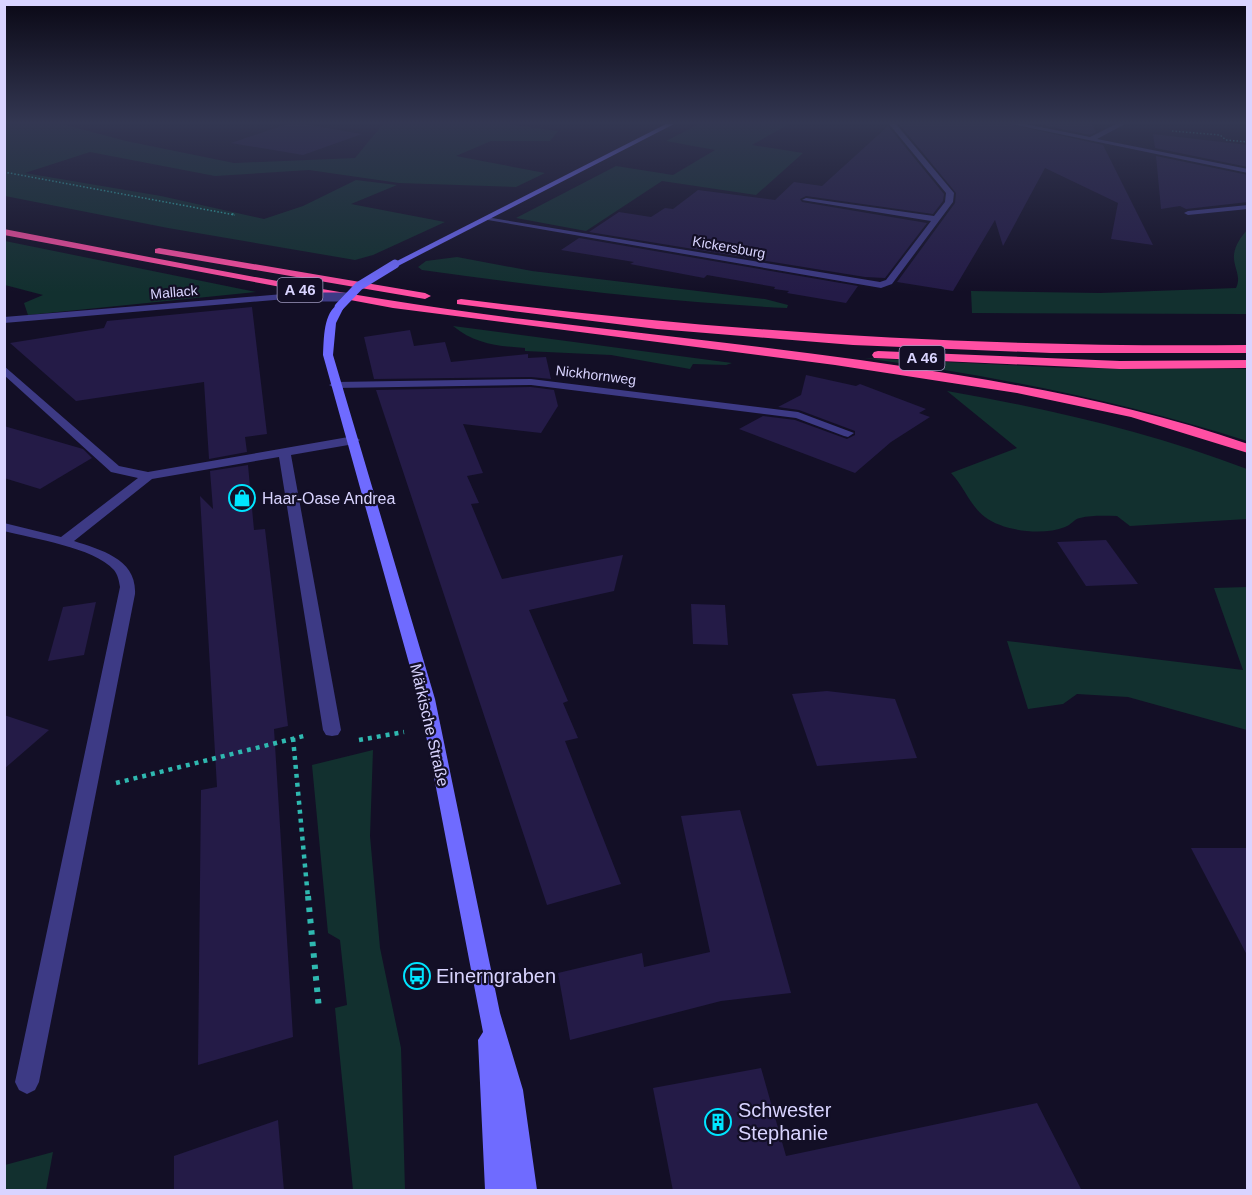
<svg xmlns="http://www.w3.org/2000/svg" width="1252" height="1195" font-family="Helvetica,sans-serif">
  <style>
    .green { fill: #12302f }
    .building { fill: #241b47 }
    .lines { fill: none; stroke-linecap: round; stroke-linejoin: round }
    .path-far3 { stroke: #2fb8b0; stroke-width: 1.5; stroke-dasharray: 1.5 2; stroke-linecap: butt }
    .path-far2 { stroke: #2fb8b0; stroke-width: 2; stroke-dasharray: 1.5 3; stroke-linecap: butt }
    .path-far1 { stroke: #2fb8b0; stroke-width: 4.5; stroke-dasharray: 4 5; stroke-linecap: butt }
    .path { stroke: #2fb8b0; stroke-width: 6; stroke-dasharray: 4.5 7; stroke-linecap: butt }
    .service { fill: #3d3a85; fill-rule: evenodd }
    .minor { fill: #3d3a85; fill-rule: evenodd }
    .secondary { fill: #6f6bff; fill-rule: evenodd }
    .motorway { fill: #ff4fa3; fill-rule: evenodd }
    .minor-bridge { stroke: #3d3a85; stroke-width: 9 }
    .secondary-bridge { stroke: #6f6bff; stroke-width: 9 }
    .labels { text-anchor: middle; stroke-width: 4.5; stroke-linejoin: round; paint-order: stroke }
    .far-street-label { font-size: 14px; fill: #d9d4ff; stroke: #130f26 }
    .shield { fill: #130f26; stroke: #9e99be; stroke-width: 1.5 }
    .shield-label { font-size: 15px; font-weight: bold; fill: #d9d4ff }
    .poi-label { font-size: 16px; fill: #d9d4ff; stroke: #130f26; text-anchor: start }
    .street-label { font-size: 16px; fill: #d9d4ff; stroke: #130f26 }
    .near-poi-label { font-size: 20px; fill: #d9d4ff; stroke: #130f26; text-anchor: start }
  </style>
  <rect width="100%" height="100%" fill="#130f26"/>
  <g class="green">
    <path d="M5,124h57l64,17 108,22 121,-5 28,-34h123l52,7 -8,10h-59l-35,15 89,17 -29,14 -117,-4 -90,-13 -94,6 -125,-24 -65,21 136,23 103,23 39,-13 53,-26 41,5 -46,19 94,18 -72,33 -18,5 -187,-32 -163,-32z"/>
    <path d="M699,124h90l-37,21 51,8 -47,42 -94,-14 -76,50 -70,-13 100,-52 57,9 42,-25 -49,-9z"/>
    <path d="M1247,230v84l-275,-1 -1,-22 129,2 136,-5c6,-12 -3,-21 -2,-33 1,-10 7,-18 13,-25z"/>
    <path d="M5,241l251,51 -228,23 -4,-12 19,-8 -38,-10z"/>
    <path d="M457,257l75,14 233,28 23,6 -1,3c-122,-6 -243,-21 -365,-38l-4,-3 8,-6z"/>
    <path d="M453,326l279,37 -6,2 -33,-1 -3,5 -79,-14 -86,-4v-3c-28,-2 -50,-4 -72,-22z"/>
    <path d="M864,358l203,10 180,1v72c-125,-40 -252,-65 -383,-83z"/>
    <path d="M947,391c103,18 203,41 300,78v50l-117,7 -13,-10c-12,0 -25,-1 -37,2 -6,1 -9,7 -15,9 -22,9 -62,4 -80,-10 -15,-11 -21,-31 -34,-44l66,-25z"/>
    <path d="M1247,587v143l-119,-33 -51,-3 -14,10 -35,5 -21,-68 236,29 -29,-82z"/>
    <path d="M373,750l-3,86 10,112 21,100 4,142h-52l-18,-182 12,-3 -7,-65 -12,-7 -16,-168z"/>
    <path d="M53,1152l-7,38h-41v-25z"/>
  </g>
  <g class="building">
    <path d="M287,124h17l58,10 -59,21 -72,-12z"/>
    <path d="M899,124h110l94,21 50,100 -42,-6 7,-36 -73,-35 -42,78 -8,-26 -42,71 -56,-9 58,-79 1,-10z"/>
    <path d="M1038,124h54l4,8 -6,3z"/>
    <path d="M888,126l56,68 -1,7 -10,13 -127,-18 -6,3 2,3 125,21 -42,55 -20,-1 -276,-45 30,-20 32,5 14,-9 8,1 25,-19 77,10 19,-18 28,4z"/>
    <path d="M1153,134l95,11v22l-93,-19z"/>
    <path d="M1156,156l92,19v27l-62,7 -6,-3 -19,3z"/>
    <path d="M579,238l279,48 -12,17 -59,-10 2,-2 -15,-2 1,-2 -68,-12 -3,3 -74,-14 4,-2 -73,-12z"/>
    <path d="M252,307l15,127 -22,3 2,15 -38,7 -5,-77 -128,19 -66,-58 94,-15 3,-7z"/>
    <path d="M410,330l4,16 31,-4 6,20 77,-8v4l18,-1 5,22 -20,-2 -157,2 -10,-42z"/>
    <path d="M806,375l50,11 4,-2 66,25 -7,4 11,4 -39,25 -36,31 -116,-44 24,-13 32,4 52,19 8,-4v-4l-56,-21 -21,-3 23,-12z"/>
    <path d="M531,387l23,3 4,16 -17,27 -78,-9 20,49 -16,3 12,27 -8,1 31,75 121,-24 -9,36 -85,19 39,91 -5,2 15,35 -13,3 56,143 -74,21 -171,-515z"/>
    <path d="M4,426l79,23 9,9 -52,31 -36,-11z"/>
    <path d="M248,465l6,65 11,-1 23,197 -14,3 19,308 -95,28 3,-275 16,-3 -17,-291 13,13 -3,-38z"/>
    <path d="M1106,540l32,44 -52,2 -29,-44z"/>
    <path d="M96,602l-12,53 -36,6 15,-54z"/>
    <path d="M691,604l34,1 3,40 -35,-1z"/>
    <path d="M827,691l68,8 22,59 -100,8 -25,-72z"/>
    <path d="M4,715l45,15 -45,39z"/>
    <path d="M740,810l51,183 -70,8 -151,39 -12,-67 84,-20 2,14 66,-15 -29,-136z"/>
    <path d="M1191,848h57v109z"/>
    <path d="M761,1068l25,88 251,-53 45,88h-409l-20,-103z"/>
    <path d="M278,1120l6,71h-110v-35z"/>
  </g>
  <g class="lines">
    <g class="path-far3">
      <path d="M1172,131l48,4 6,5 22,2"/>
      <path d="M4,172l231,43"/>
    </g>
    <path class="path-far2" d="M232,214l3,1"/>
    <g class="path-far1">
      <path d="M293,738l15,160"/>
      <path d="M359,740l45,-8"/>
      <path d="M116,783l188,-47"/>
    </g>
    <path class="path" d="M308,896l11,113"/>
    <path class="service" d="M1248,205v4l-60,6 -4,-2 4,-2z"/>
    <g class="minor">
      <path d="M889,124h7l58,69 -1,9 -61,82 -11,4 -399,-69 4,-2 394,65 6,-2 45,-59 -129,-21 4,-2 128,18 11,-14 1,-9z"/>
      <path d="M1011,124h14l65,13 26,-13h9l-28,15 151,30v4z"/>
      <path d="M283,294l5,3 -2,2 -282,24v-6z"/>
      <path d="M4,366l115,100 29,6 206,-36 6,4 -6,4 -63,11 50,275 -3,5 -6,1 -6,-1 -3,-5 -44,-273 -127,22 -78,62c27,9 63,18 61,53l-96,488 -4,8 -8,4 -8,-4 -4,-8 105,-495c-1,-6 -2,-12 -6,-17 -21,-23 -80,-31 -110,-39v-8l57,14 77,-59 -27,-6 -107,-97z"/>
      <path d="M531,379l267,33 56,21 -6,4 -4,-1 -48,-18 -265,-33 -196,3 -6,-3 6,-3z"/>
    </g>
    <g class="secondary">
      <path d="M666,124h8l-276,142 -7,-2z"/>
      <path d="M339,304l5,3 -8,16 -3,32 102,344 65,314 23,77 14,100h-52l-7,-150 5,-8 -64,-333 -96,-344c1,-16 0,-43 16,-51z"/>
    </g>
    <g class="motorway">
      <path d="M4,229c173,33 345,69 519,90 145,18 291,32 435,56 98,16 195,36 290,69v9l-117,-36 -114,-24 -182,-28 -442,-57 -389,-73z"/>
      <path d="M159,248l266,45 6,3 -6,3 -270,-46v-4z"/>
      <path d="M461,299c263,33 521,49 787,46v8h-197l-198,-8 -196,-16 -200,-25v-4z"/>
      <path d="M878,351l242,10 128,-1v8l-128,1 -246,-11 -2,-3 2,-3z"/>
    </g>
    <path class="minor-bridge" d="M283,297h64"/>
    <path class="secondary-bridge" d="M339,307l20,-21 36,-22"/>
  </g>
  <linearGradient id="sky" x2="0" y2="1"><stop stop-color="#0a0815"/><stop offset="0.42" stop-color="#333752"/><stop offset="1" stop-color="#333752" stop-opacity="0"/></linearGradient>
  <rect width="1252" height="292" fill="url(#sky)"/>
  <defs>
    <symbol id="shop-ring" viewBox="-11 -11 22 22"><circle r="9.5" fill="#130f26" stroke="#00e5ff" stroke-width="1.5"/><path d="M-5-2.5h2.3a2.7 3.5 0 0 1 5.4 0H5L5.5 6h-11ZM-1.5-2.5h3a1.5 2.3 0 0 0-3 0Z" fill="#00e5ff"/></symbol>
    <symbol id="bus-ring" viewBox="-11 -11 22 22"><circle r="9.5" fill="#130f26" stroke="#00e5ff" stroke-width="1.5"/><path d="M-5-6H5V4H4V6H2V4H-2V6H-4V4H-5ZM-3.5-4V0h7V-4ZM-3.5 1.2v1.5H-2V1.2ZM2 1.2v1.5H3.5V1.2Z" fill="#00e5ff"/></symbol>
    <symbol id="building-ring" viewBox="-11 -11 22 22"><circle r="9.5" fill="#130f26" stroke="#00e5ff" stroke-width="1.5"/><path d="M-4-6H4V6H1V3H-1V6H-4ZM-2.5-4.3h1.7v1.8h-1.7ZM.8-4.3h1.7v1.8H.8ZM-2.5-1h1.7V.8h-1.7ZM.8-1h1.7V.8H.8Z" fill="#00e5ff"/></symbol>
  </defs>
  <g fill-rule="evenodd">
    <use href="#shop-ring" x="227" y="483" width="30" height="30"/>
    <use href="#bus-ring" x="402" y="961" width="30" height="30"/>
    <use href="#building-ring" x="703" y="1107" width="30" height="30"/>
  </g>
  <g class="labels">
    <g class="far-street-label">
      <text transform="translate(729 247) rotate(10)" y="5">Kickersburg</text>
      <text transform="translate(174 292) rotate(-5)" y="5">Mallack</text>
      <text transform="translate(596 375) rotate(7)" y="5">Nickhornweg</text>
    </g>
    <g class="shield">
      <rect x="277.5" y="278" width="45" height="24" rx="4.5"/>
      <rect x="899.5" y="346" width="45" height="24" rx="4.5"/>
    </g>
    <g class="shield-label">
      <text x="300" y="295">A 46</text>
      <text x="922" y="363">A 46</text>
    </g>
    <g class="poi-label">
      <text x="262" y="504">Haar-Oase Andrea</text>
    </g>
    <g class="street-label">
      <text transform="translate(430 725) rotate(77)" y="6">Märkische Straße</text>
    </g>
    <g class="near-poi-label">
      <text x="436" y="983">Einerngraben</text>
      <text x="738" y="1117">Schwester<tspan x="738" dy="23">Stephanie</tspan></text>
    </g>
  </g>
  <rect width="1252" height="1195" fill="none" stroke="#d9d4ff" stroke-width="12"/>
</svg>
